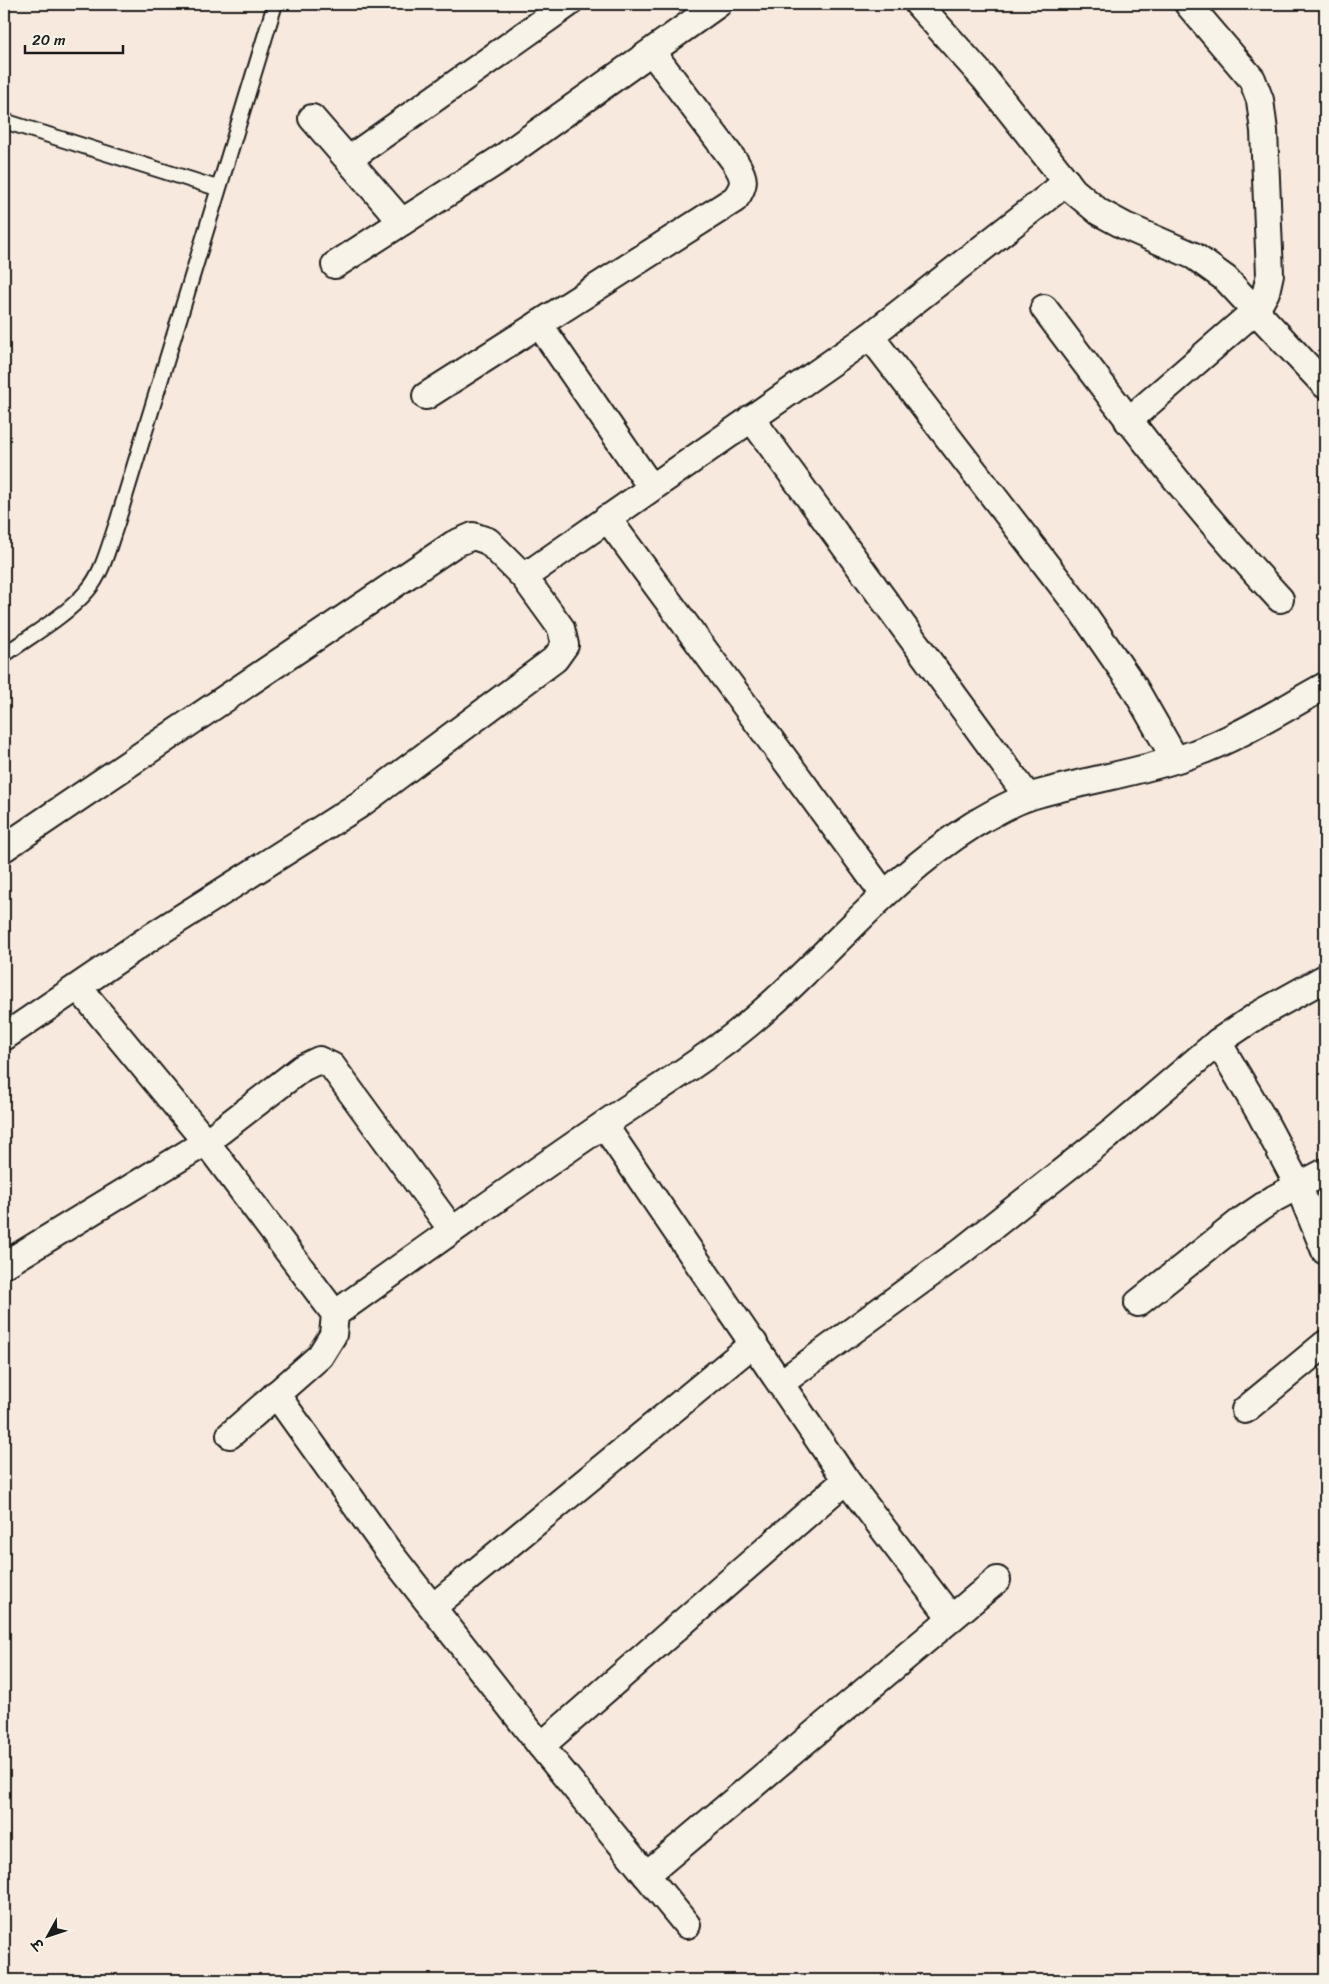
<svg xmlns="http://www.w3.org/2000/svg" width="1329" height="1984" font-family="Sriracha,'Playpen Sans Deva',sans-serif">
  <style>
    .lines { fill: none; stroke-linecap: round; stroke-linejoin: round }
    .service-casing { stroke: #1c1c1c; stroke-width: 18 }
    .minor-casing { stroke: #1c1c1c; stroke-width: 30 }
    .service { stroke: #f7f3e8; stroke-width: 14 }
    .minor { stroke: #f7f3e8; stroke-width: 26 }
  </style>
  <rect width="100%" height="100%" fill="#f8e9de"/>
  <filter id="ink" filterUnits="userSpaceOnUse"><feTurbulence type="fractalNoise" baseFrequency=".02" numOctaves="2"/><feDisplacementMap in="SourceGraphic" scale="10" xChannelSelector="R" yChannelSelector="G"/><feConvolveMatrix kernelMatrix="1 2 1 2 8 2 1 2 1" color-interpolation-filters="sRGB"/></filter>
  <g filter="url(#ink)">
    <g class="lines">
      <defs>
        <g id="service">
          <path d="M4,121l213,67"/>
          <path d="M4,655c26,-19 62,-39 83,-64 16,-18 22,-46 30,-68l158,-519"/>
        </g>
        <g id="minor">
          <path d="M918,4l66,74 90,113 25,21 26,14 69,30 32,23 99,106"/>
          <path d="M312,118l90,104"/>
          <path d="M349,159l219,-155"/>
          <path d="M335,265l167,-107 216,-154"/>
          <path d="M1044,308c75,101 151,200 236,291"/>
          <path d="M539,324l112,163"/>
          <path d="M870,336l211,274 53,77 41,72"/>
          <path d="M426,396l309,-197c11,-15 10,-21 0,-37l-83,-110"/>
          <path d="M751,418l277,379"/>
          <path d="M1128,421l128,-111 10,-18 4,-18 -6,-143 -4,-31 -8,-21 -64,-75"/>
          <path d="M607,518l277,376"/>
          <path d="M524,577l346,-241 197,-154"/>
          <path d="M4,848l450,-304 19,-8 15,5 36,36 37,51 4,17 -10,14 -196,146 -208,132 -147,100"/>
          <path d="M78,987l128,155 129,172 -2,21 -13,21 -90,79"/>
          <path d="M1218,1042l43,73 37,70 27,66"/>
          <path d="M604,1125l242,355 105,138"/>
          <path d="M4,1265l202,-123 96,-74 17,-8 13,6 120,164"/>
          <path d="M1138,1303l103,-82 34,-23 50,-26"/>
          <path d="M335,1314c89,-64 178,-127 268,-189 44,-30 91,-58 133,-91 83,-65 147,-153 237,-209 15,-9 42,-24 58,-29 53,-16 109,-23 162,-42 45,-16 90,-45 132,-68"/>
          <path d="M781,1383l178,-130 157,-124 102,-87 40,-27 67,-37"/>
          <path d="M276,1394l113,158 152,194 146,179"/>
          <path d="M1245,1410l80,-66"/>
          <path d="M433,1607l321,-264"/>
          <path d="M541,1746l305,-266"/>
          <path d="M646,1875l351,-295"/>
        </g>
      </defs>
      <use href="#service" class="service-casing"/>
      <use href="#minor" class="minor-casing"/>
      <use href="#service" class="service"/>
      <use href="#minor" class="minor"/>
    </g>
  </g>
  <rect width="1329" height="1984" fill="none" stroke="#f7f3e8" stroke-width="20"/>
  <rect x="10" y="10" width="1309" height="1964" fill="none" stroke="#1c1c1c" stroke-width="2" filter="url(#ink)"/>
  <g transform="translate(48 1936) rotate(230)" stroke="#f7f3e8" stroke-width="4" paint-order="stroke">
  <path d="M0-4L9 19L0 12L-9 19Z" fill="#1c1c1c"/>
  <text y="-8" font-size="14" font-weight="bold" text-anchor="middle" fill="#1c1c1c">उ</text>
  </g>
  <path d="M25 45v8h98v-8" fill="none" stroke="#1c1c1c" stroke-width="2.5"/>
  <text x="32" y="45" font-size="15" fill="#1c1c1c" stroke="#f7f3e8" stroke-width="4" paint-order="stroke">20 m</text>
</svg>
